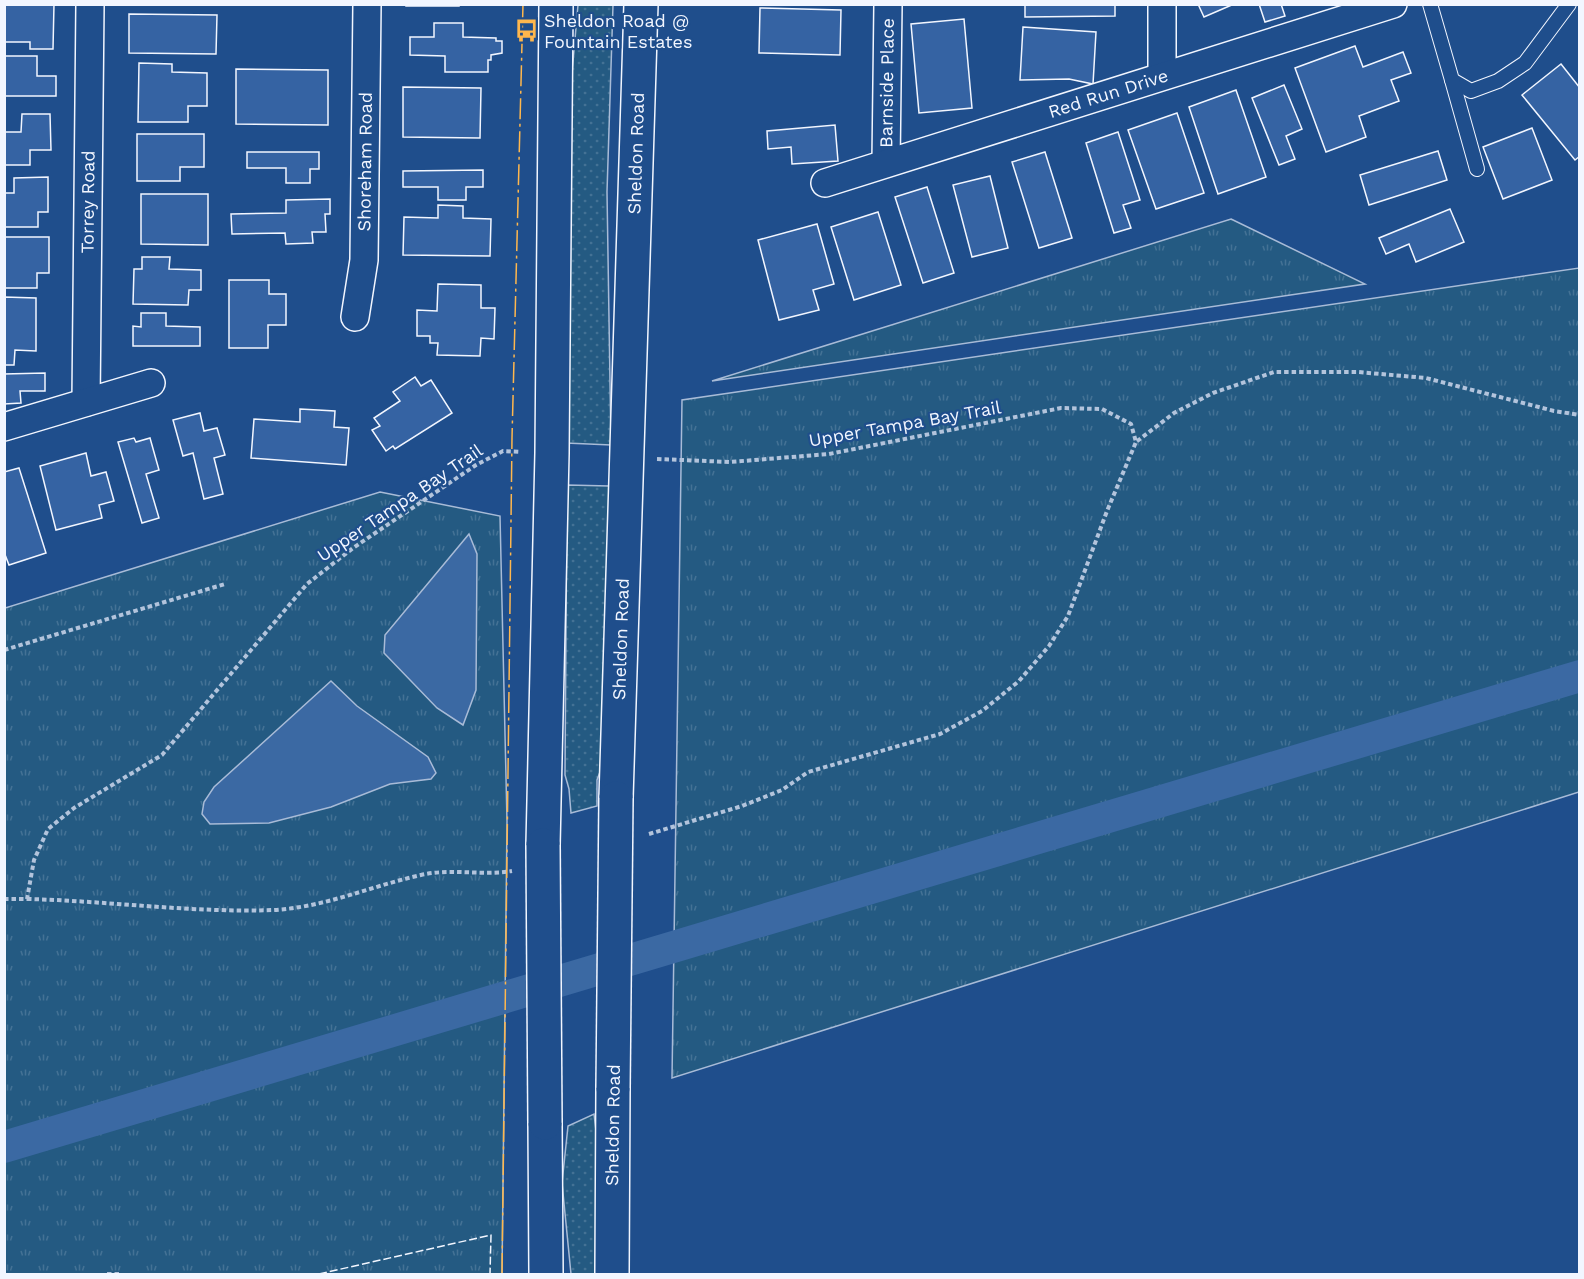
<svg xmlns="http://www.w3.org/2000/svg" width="1584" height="1279" font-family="'Work Sans',sans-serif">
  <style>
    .grass { fill: url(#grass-dots); stroke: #a8bbd7; stroke-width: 1.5 }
    .park { fill: url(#park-tufts); stroke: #a8bbd7; stroke-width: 1.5 }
    .water { fill: #3b69a3; stroke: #a8bbd7; stroke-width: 1.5 }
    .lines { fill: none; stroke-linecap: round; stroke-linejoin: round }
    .canal { stroke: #3b69a3; stroke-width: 32 }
    .building { fill: #3563a3; stroke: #f2f6ff; stroke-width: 1.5 }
    .lane-casing { stroke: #f2f6ff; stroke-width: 16 }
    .street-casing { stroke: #f2f6ff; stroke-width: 30 }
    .secondary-casing { stroke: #f2f6ff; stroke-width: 36 }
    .path { stroke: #b3c4dc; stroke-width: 4; stroke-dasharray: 4.5 3; stroke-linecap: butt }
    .lane { stroke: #1f4e8c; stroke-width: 14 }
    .street { stroke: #1f4e8c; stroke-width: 27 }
    .secondary { stroke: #1f4e8c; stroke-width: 33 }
    .secondary-bridge-casing { stroke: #f2f6ff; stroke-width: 36; stroke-linecap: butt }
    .secondary-bridge { stroke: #1f4e8c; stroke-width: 33 }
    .fence { stroke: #f2f6ff; stroke-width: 1.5; stroke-dasharray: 8 3; stroke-linecap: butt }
    .power { stroke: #ffb74d; stroke-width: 1.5; stroke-dasharray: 21 4.5 3 4.5; stroke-linecap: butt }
    .labels { text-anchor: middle; stroke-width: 4.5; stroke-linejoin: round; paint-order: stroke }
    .poi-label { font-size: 18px; fill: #f2f6ff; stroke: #1f4e8c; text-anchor: start }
    .street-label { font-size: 18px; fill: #f2f6ff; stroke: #1f4e8c }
  </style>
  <defs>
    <pattern id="grass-dots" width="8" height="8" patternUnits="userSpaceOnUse" patternTransform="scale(1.5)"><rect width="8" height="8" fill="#245a82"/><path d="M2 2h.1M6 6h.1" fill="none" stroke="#447295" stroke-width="1.8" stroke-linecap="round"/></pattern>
    <pattern id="park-tufts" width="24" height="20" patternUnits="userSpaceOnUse" patternTransform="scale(1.5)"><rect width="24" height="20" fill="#245a82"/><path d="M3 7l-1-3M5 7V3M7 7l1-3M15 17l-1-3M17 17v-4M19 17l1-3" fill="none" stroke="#447295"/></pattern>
  </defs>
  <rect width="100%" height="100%" fill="#1f4e8c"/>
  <g class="grass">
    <path d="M578,5h35l-6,187 4,253 -45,-2 6,-370z"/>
    <path d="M567,485l42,1 -6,278 -6,16v26l-26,7 -2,-24 -4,-14z"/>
    <path d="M594,1114l4,34v126h-27l-9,-91 6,-57z"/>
  </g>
  <g class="park">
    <path d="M1231,219l134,65 -653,97z"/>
    <path d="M1579,268v524l-907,286 10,-678z"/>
    <path d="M380,492l120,24 7,305 -5,453h-497v-666z"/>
  </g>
  <g class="water">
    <path d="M469,534l8,20 -1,136 -13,35 -26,-17 -53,-55 1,-18z"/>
    <path d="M331,681l26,25 71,51 8,16 -5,6 -41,5 -59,23 -62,16 -59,1 -8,-10 2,-12 10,-15z"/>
  </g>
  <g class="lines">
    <path class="canal" d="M4,1147l1576,-471"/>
  </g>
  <g class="building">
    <path d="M4,4h50l-1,45h-23v-7h-26z"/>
    <rect x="406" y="4" width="53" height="2"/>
    <path d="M1025,4h90v12l-90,1z"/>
    <path d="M1198,4h36l-30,13z"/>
    <path d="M1259,4h22l4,12 -20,6z"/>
    <path d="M760,8l81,2 -1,45 -81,-2z"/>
    <path d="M129,14l88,1 -1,39 -87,-1z"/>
    <path d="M964,19l8,89 -53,5 -8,-89z"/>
    <path d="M434,23h29v14l33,1v3h6v12l-11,2v5h-3v12h-43v-16l-35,-1v-18h24z"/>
    <path d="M1023,27l73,5 -3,52 -24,-5 -49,1z"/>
    <path d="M1355,46l8,21 40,-15 8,21 -20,7 8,21 -40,15 7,21 -40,15 -31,-84z"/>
    <path d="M4,56h33v20h19v20h-52z"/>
    <path d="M139,63l33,1v8l35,1v33h-19v16h-50z"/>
    <path d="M1561,64l19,24v68l-5,4 -53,-65z"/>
    <path d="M236,69l92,1v55l-92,-1z"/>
    <path d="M1284,85l18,44 -16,7 9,23 -16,6 -27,-67z"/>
    <path d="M403,87l78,1 -1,50 -77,-1z"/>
    <path d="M1236,90l30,87 -48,17 -29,-87z"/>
    <path d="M1177,113l27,80 -48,16 -28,-79z"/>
    <path d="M22,114h28l1,36h-21v15h-25l-1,-33h17z"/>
    <path d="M835,125l3,36 -46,3 -1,-17 -23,2 -1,-18z"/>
    <path d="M1532,128l20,52 -49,19 -20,-52z"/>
    <path d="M1118,132l22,68 -17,5 8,23 -17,5 -28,-90z"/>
    <path d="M137,134h67v33h-24v14h-43z"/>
    <path d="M1438,151l9,29 -78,25 -9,-30z"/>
    <path d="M247,152h72v17h-9v14h-24v-15h-39z"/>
    <path d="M1045,152l27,86 -33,10 -27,-86z"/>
    <path d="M483,170v17h-17v13h-28v-13h-35v-16z"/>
    <path d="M990,176l18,72 -36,9 -19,-72z"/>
    <path d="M48,177v35h-10v15h-34v-34h10v-15z"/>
    <path d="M927,187l27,86 -31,10 -28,-86z"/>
    <path d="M141,194h67v51l-67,-1z"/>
    <path d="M330,199v15h-5l1,18h-14l1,11 -27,1 -1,-11 -53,1 -1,-20 55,-1v-13z"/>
    <path d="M438,205l25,1v12l28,1 -1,37 -87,-1 1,-38 34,1z"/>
    <path d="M1450,209l14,33 -48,20 -7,-18 -23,10 -7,-16z"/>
    <path d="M878,212l23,73 -47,15 -23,-73z"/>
    <path d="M817,224l17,60 -21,6 6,20 -40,10 -21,-80z"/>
    <path d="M4,237h45v36h-12v15h-33z"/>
    <path d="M142,257h28l-1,12 32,1v20h-12l-1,15 -55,-1 1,-35h8z"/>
    <path d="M229,280h40v14h17v31h-18v23h-39z"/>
    <path d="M438,284l43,1v23h14l-1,31 -13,-1 -1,18 -43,-1 1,-12h-8v-7h-13v-26l20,1z"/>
    <path d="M4,297l32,1v53l-21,-1 -1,15h-10z"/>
    <path d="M141,313h25v13l34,1v19h-67v-20l8,1z"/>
    <path d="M45,373v18h-25l1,12 -17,1v-30z"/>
    <path d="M415,377l6,9 10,-6 21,33 -57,36 -2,-3 -7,5 -14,-21 8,-4 -6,-8 26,-17 -7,-9z"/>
    <path d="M300,409l35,2 -1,16 15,1 -3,37 -95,-7 3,-39 46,3z"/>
    <path d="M200,413l4,18 13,-3 8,27 -11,3 9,36 -19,5 -11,-46 -10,3 -10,-36z"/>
    <path d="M134,438l2,4 14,-4 9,32 -13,4 13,44 -17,5 -24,-81z"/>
    <path d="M86,453l5,23 15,-4 8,29 -15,4 3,13 -46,12 -16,-64z"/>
    <path d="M19,468l27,85 -37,12 -5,-13v-80z"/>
  </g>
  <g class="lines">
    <defs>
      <g id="lane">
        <path d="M1430,4l22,76 19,11 27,-10 27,-18 44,-59"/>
        <path d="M1452,80l25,89"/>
      </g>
      <g id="street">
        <path d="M1162,76v-72"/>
        <path id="s1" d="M886,163l2,-159"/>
        <path id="s2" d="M825,183l568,-179"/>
        <path id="s3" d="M355,317l9,-57 3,-256"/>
        <path id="s4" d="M86,402l4,-398"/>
        <path d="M4,427l147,-44"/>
      </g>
      <g id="secondary">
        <path id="s5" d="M616,798l25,-794"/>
        <path d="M543,845l9,-392 4,-449"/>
        <path d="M545,1123l1,151"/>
        <path d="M612,1274l1,-186"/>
      </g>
    </defs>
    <use href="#lane" class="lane-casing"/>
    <use href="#street" class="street-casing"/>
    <use href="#secondary" class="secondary-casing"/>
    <g class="path">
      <path d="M657,459l73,3 99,-8 232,-46 41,1 29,15 5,18 38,-29 39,-20 61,-21h84l68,6 128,33 26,4"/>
      <path d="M4,650l221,-66"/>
      <path d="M649,834l93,-28 40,-16 26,-18 132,-38 42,-23 37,-30 30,-35 19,-30 39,-105 29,-69"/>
      <path d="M4,899h23l7,-39 14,-31 26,-21 88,-53 145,-171 46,-36 123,-83 27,-14 18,1"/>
      <path d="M27,899c83,2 165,14 247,11 52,-3 97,-24 147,-35 30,-7 60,1 91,-4"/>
      <path d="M107,1274h13"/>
    </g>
    <use href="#lane" class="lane"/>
    <use href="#street" class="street"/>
    <use href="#secondary" class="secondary"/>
    <defs>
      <g id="secondary-bridge">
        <path d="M543,845l2,278"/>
        <path d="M613,1088l3,-290"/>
      </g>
    </defs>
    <use href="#secondary-bridge" class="secondary-bridge-casing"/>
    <use href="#secondary-bridge" class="secondary-bridge"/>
    <path class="fence" d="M319,1274l172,-39 -1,39"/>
    <path class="power" d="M502,1274l10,-836 11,-434"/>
  </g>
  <defs>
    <symbol id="bus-bare" viewBox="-9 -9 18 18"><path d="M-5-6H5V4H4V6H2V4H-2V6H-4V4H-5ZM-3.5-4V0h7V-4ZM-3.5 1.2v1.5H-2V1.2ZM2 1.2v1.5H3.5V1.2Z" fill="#ffb74d" stroke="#1f4e8c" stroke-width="2.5" paint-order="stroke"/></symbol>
  </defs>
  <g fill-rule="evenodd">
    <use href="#bus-bare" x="510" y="14" width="33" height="33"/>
  </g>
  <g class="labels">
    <g class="poi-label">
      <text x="544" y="27">Sheldon Road @<tspan x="544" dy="21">Fountain Estates</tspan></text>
    </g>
    <g class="street-label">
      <text dy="6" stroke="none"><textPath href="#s1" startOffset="80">Barnside Place</textPath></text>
      <text dy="6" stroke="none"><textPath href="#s2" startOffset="297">Red Run Drive</textPath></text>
      <text dy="6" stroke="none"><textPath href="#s5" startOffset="645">Sheldon Road</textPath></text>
      <text dy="6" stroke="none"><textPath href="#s3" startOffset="156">Shoreham Road</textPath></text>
      <text dy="6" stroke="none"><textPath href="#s4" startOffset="200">Torrey Road</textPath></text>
      <text transform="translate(905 424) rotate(-10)" y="6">Upper Tampa Bay Trail</text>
      <text transform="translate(400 503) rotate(-34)" y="6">Upper Tampa Bay Trail</text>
      <text dy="6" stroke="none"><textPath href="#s5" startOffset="159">Sheldon Road</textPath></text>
      <text transform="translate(613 1125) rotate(-89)" y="6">Sheldon Road</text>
    </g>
  </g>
  <rect width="1584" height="1279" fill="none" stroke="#f2f6ff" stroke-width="12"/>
</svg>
